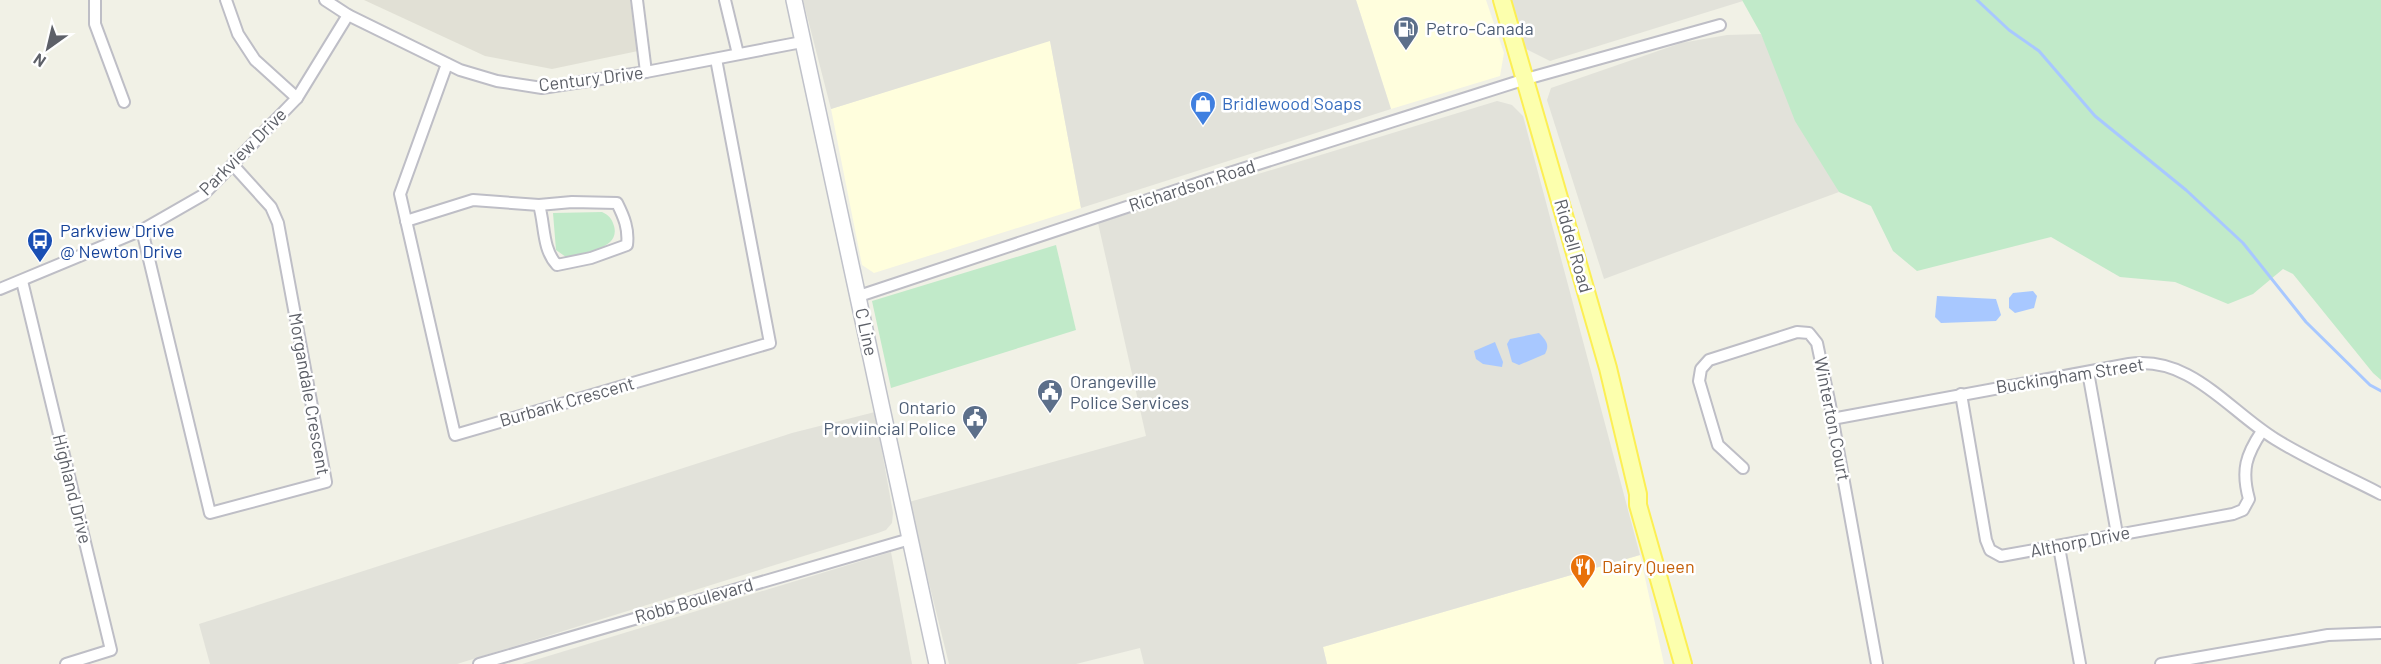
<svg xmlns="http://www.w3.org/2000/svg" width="2381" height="664" font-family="Barlow,sans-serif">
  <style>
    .commercial { fill: #fffedd }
    .industrial { fill: #e2e2da }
    .education { fill: #e1e0d5 }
    .green { fill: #c1eac9 }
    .water { fill: #a8c8ff }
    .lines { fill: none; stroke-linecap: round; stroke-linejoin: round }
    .stream { stroke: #a8c8ff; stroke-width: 3 }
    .street-casing { stroke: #bebec6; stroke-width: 14 }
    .secondary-casing { stroke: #c0c2ca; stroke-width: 18 }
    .primary-casing { stroke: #fcef54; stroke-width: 20 }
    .street { stroke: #fff; stroke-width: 10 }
    .secondary { stroke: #fff; stroke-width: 15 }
    .primary { stroke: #fcffad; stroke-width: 16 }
    .labels { text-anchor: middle; stroke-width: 5; stroke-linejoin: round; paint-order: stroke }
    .service-label { font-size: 18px; fill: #4e5e75; stroke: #fff; text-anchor: start }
    .street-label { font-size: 18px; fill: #5d6068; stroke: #fff }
    .shop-label { font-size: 18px; fill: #366cbe; stroke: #fff; text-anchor: start }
    .transit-label { font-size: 18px; fill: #164399; stroke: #fff; text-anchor: start }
    .food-label { font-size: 18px; fill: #c56008; stroke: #fff; text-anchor: start }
  </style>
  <rect width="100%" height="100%" fill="#f1f1e6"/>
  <g class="commercial">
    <path d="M1356,0h130l18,53 -4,23 -109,33z"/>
    <path d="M1050,40l31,168 -207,65 -12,-8 -31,-156z"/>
    <path d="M1640,555l24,109h-337l-4,-17z"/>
  </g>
  <g class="industrial">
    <path d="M803,0h553l35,109 -310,99 -31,-167 -219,68z"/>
    <path d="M1509,0h233l1,1 -193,60 -26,-13z"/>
    <path d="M1761,34l78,158 -235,87 -57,-179 4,-12 130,-45 46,-8z"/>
    <path d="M1497,101l15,4 11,11 117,439 -317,92 4,17h-183l-4,-16 -64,16h-127l-40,-162 237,-66 -48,-213z"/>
    <path d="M875,412l18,101 -1,10 -6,7 -8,3 -421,131h-247l-11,-40 593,-191z"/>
    <path d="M891,552l21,112h-390z"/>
  </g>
  <path class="education" d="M364,0h266l8,51 -86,18 -67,-13z"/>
  <g class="green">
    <path d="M1742,0h639v380l-8,-7 -80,-99 -10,-5 -30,25 -25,10 -53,-22 -55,-5 -69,-40 -134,34 -24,-20 -22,-45 -32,-14 -44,-71 -34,-87z"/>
    <path d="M602,212c7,3 10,7 12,14 7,24 -33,27 -48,31l-10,-7 -3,-37z"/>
    <path d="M1056,245l20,85 -185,58 -19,-87z"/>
  </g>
  <g class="water">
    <path d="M2033,291l4,5 -3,12 -19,5 -6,-5v-10l4,-5z"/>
    <path d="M1937,296l59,3 5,16 -5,6 -55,2 -6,-6z"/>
    <path d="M1539,333c7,7 11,12 6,21l-26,11 -7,-3 -5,-18 3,-5z"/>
    <path d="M1495,342l8,20 -1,5 -19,-3 -7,-5 -2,-8z"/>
  </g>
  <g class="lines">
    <path class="stream" d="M1977,0l32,30 30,21 56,65 91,74 57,53 63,79 64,63 11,6"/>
    <defs>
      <g id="street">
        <path d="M95,0v24l29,78"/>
        <path d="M226,0l12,34 17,26 42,38"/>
        <path d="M325,0l23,15 112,55 37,11 45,7 104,-16 156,-30"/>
        <path d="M637,0l9,72"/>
        <path d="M725,0l13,54"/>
        <path d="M447,64l-47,130 55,241 315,-92 -54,-284"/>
        <path d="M406,221l67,-21 66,5 33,-3 45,1c7,14 12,26 10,42l-36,13 -34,7c-15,-16 -12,-40 -18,-60"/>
        <path d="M142,230l68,283 116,-31 -48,-259 -7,-16 -38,-42"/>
        <path d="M22,281l89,369 -45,14"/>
        <path d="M0,289l142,-59 61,-35 94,-97 51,-83"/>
        <path d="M859,296l358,-119 309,-98 194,-54"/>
        <path d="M2088,372l29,162"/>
        <path d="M1961,394l25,146 4,10 11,6 232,-42 10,-4 6,-11c-8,-29 -3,-44 13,-68"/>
        <path d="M1832,419l297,-55c61,-9 99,46 146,75 34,21 71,37 106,55"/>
        <path d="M1743,468l-25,-23 -19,-64 2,-12 8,-9 88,-28 12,1 8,10 13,62 47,259"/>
        <path d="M2059,547l21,117"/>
        <path d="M479,664l431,-125"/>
        <path d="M2161,664l167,-29 53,-2"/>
      </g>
      <path id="secondary" d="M794,0l143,664"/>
      <path id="primary" d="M1502,0l106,368 30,126v11l45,159"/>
    </defs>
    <use href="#street" class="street-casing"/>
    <use href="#secondary" class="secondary-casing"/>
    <use href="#primary" class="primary-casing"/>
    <use href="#street" class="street"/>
    <use href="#secondary" class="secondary"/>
    <use href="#primary" class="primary"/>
  </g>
  <defs>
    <symbol id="fuel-pin" viewBox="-11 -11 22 30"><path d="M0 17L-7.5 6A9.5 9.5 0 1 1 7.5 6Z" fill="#5c6f8a" stroke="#fff"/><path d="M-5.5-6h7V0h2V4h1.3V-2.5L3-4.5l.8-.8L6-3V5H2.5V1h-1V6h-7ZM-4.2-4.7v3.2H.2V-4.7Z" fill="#fff"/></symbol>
    <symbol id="shop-pin" viewBox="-11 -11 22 30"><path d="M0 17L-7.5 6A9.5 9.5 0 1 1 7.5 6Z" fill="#3f7fe0" stroke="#fff"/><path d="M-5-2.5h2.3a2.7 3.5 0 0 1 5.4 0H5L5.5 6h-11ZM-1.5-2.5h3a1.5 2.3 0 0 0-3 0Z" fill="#fff"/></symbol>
    <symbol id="bus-pin" viewBox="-11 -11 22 30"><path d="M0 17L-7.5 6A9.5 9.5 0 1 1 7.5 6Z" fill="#1a4fb4" stroke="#fff"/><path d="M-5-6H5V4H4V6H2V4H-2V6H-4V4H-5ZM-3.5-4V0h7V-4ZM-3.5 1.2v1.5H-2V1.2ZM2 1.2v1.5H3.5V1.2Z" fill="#fff"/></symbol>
    <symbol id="civic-pin" viewBox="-11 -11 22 30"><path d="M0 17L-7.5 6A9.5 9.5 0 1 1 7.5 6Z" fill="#5c6f8a" stroke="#fff"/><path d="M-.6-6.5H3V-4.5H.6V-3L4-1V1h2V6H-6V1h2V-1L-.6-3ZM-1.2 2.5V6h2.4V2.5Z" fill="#fff"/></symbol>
    <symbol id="restaurant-pin" viewBox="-11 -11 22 30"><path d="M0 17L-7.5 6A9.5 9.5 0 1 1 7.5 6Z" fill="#e8710a" stroke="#fff"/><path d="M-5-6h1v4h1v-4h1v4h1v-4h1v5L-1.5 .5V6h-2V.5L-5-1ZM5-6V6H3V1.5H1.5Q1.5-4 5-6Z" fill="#fff"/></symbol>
  </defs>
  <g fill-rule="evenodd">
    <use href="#fuel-pin" x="1391" y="14" width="30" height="40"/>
    <use href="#shop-pin" x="1188" y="89" width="30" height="40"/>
    <use href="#bus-pin" x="25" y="226" width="30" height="40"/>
    <use href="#civic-pin" x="1035" y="377" width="30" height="40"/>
    <use href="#civic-pin" x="960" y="403" width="30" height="40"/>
    <use href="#restaurant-pin" x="1568" y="552" width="30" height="40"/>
  </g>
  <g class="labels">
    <g class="service-label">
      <text x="1426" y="35">Petro-Canada</text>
      <text x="1070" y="388">Orangeville<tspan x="1070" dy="21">Police Services</tspan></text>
      <text x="956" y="414" text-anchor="end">Ontario<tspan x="956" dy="21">Proviincial Police</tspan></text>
    </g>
    <g class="street-label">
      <text transform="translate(591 79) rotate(-7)" y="6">Century Drive</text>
      <text transform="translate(243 152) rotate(-45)" y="6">Parkview Drive</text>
      <text transform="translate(1192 186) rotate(-18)" y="6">Richardson Road</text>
      <text transform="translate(1573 246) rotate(74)" y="6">Riddell Road</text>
      <text transform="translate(866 332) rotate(78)" y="6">C Line</text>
      <text transform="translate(2070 376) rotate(-9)" y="6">Buckingham Street</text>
      <text transform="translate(309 394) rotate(80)" y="6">Morgandale Crescent</text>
      <text transform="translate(567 402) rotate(-16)" y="6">Burbank Crescent</text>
      <text transform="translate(1832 419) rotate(79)" y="6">Winterton Court</text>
      <text transform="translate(72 489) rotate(76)" y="6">Highland Drive</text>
      <text transform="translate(2080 542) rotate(-11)" y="6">Althorp Drive</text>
      <text transform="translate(694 601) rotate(-16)" y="6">Robb Boulevard</text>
    </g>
    <g class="shop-label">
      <text x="1222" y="110">Bridlewood Soaps</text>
    </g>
    <g class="transit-label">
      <text x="60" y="237">Parkview Drive<tspan x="60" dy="21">@ Newton Drive</tspan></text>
    </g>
    <g class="food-label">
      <text x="1602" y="573">Dairy Queen</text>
    </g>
  </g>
  <g transform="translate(48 48) rotate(214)" stroke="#ffffff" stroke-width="4.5" paint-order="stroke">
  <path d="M0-4.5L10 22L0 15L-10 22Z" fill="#5d6068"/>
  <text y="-9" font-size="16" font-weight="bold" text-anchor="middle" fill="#5d6068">N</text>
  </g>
</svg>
